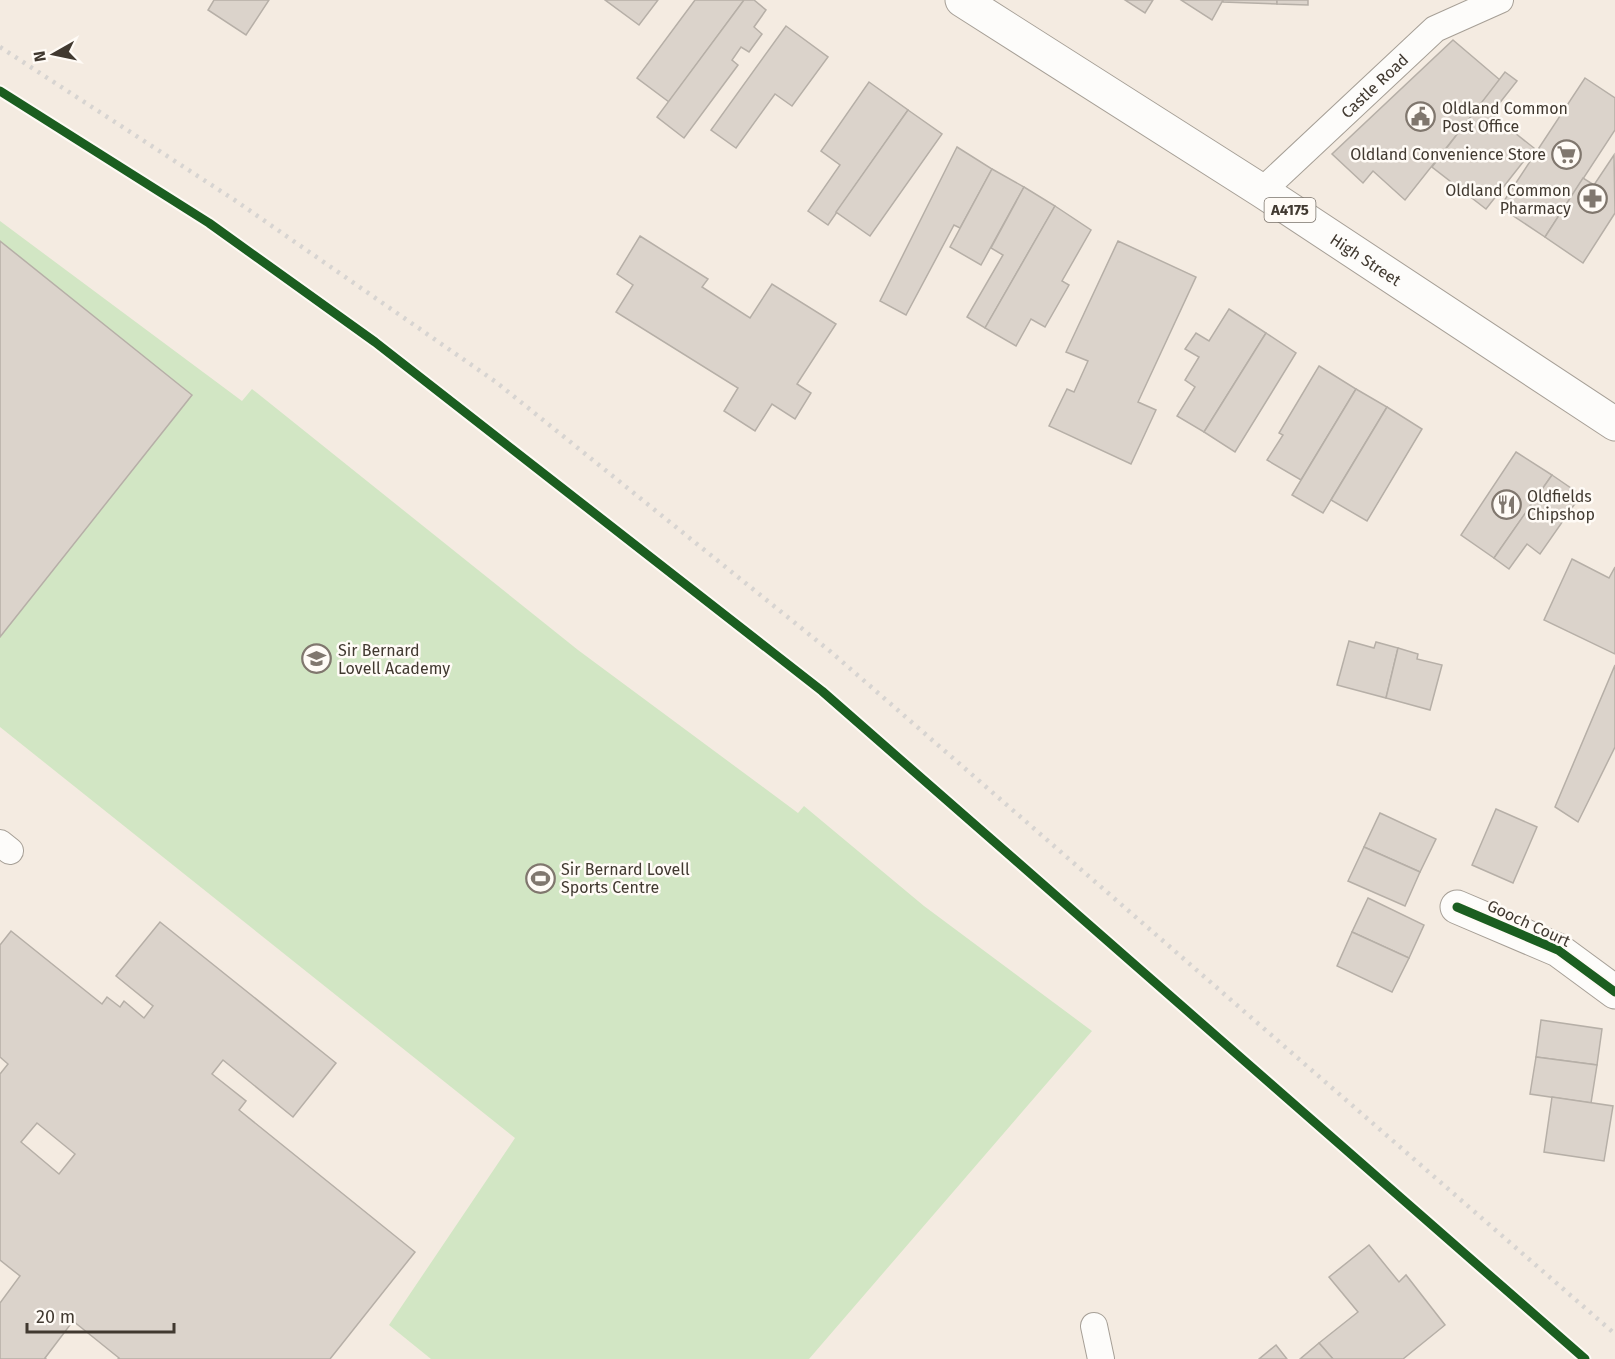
<svg xmlns="http://www.w3.org/2000/svg" width="1615" height="1359" font-family="'Fira Sans',sans-serif">
  <style>
    .pitch { fill: #d2e6c4 }
    .building { fill: #dbd3cb; stroke: #b6afa7; stroke-width: 1.5; fill-rule: evenodd }
    .lines { fill: none; stroke-linecap: round; stroke-linejoin: round }
    .lane-casing { stroke: #a69f96; stroke-width: 28 }
    .street-casing { stroke: #a69f96; stroke-width: 35 }
    .primary-casing { stroke: #a69f96; stroke-width: 35 }
    .lane { stroke: #fdfcfa; stroke-width: 26 }
    .street { stroke: #fdfcfa; stroke-width: 33 }
    .primary { stroke: #fdfcfa; stroke-width: 33 }
    .rail { stroke: #d7d4d1; stroke-width: 4.5; stroke-dasharray: 3 6; stroke-linecap: butt }
    .cycleway-casing { stroke: #fffbf6; stroke-width: 13 }
    .cycleway { stroke: #1b5e20; stroke-width: 9 }
    .labels { text-anchor: middle; stroke-width: 5; stroke-linejoin: round; paint-order: stroke }
    .shield { fill: #fffbf6; stroke: #7a736b; stroke-width: 1.5 }
    .shield-label { font-size: 15px; font-weight: bold; fill: #413930 }
    .street-label { font-size: 16px; fill: #413930; stroke: #fffbf6 }
    .poi-label { font-size: 16px; fill: #413930; stroke: #fffbf6; text-anchor: start }
  </style>
  <rect width="100%" height="100%" fill="#f4ebe1"/>
  <path class="pitch" d="M0,221l242,180 10,-12 326,261 220,163 6,-7 120,100 168,125 -283,328h-378l-42,-34 126,-187 -515,-411z"/>
  <g class="building">
    <path d="M214,0h55l-23,35 -38,-25z"/>
    <path d="M605,0h53l-19,25z"/>
    <path d="M695,0h49l-75,102 -32,-24z"/>
    <path d="M744,0h10l12,10 -12,17 8,7 -13,18 -8,-5 -9,13 6,5 -54,73 -27,-21z"/>
    <path d="M1125,0h28l-8,13z"/>
    <path d="M1181,0h42l-11,20z"/>
    <path d="M1223,0h54v4l-54,-2z"/>
    <path d="M1277,0h31v5l-31,-1z"/>
    <path d="M786,26l42,31 -36,49 -17,-12 -39,54 -25,-18z"/>
    <path d="M1453,40l47,40 -95,120 -32,-29 -10,12 -31,-29z"/>
    <path d="M1505,72l12,9 -26,33 43,34 -48,61 -54,-42z"/>
    <path d="M1585,78l30,20v32l-70,107 -45,-30z"/>
    <path d="M869,82l39,28 -80,115 -20,-14 32,-46 -19,-14z"/>
    <path d="M908,110l34,24 -72,102 -34,-24z"/>
    <path d="M957,147l35,22 -32,59 -6,-3 -48,90 -26,-14z"/>
    <path d="M1614,155l1,58 -32,50 -38,-26 38,-59 11,7z"/>
    <path d="M992,169l32,18 -43,78 -31,-18z"/>
    <path d="M1024,187l31,19 -70,122 -18,-11 36,-62 -12,-7z"/>
    <path d="M1055,206l36,24 -29,51 7,4 -24,42 -14,-8 -15,27 -31,-18z"/>
    <path d="M640,236l68,43 -6,8 48,31 22,-34 64,40 -39,60 14,9 -16,26 -23,-15 -17,27 -31,-20 14,-23 -122,-76 17,-27 -16,-11z"/>
    <path d="M0,241l192,154 -192,242z"/>
    <path d="M1118,241l78,36 -58,125 18,8 -25,54 -82,-38 18,-37 7,3 14,-31 -22,-9z"/>
    <path d="M1229,309l37,24 -62,99 -27,-16 18,-29 -10,-7 14,-23 -14,-8 11,-16 13,8z"/>
    <path d="M1266,333l30,20 -61,99 -31,-20z"/>
    <path d="M1319,366l37,23 -55,91 -34,-20 16,-25 -4,-2z"/>
    <path d="M1356,389l31,18 -64,106 -31,-18z"/>
    <path d="M1387,407l35,22 -55,92 -36,-21z"/>
    <path d="M1516,452l36,23 -58,83 -33,-23z"/>
    <path d="M1552,475l29,20 -41,59 -13,-10 -18,25 -15,-11z"/>
    <path d="M1572,559l37,19 6,-11v87l-71,-34z"/>
    <path d="M1349,641l25,7 2,-6 22,6 -12,50 -49,-13z"/>
    <path d="M1398,648l20,6 -1,5 25,6 -12,45 -44,-12z"/>
    <path d="M1615,665v82l-37,75 -23,-15z"/>
    <path d="M1496,809l41,18 -24,56 -41,-18z"/>
    <path d="M1380,813l56,26 -16,33 -56,-25z"/>
    <path d="M1364,847l56,25 -15,34 -57,-25z"/>
    <path d="M1368,898l56,27 -15,33 -57,-26z"/>
    <path d="M160,922l176,141 -43,54 -70,-57 -11,14 34,27 -7,9 176,142 -85,107h-212l1,-1 -46,-37 -28,37 1,1h-46v-56l20,-27 -20,-16v-186l8,-10 -8,-7v-112l11,-14 91,73 5,-7 13,10 4,-6 20,17 9,-12 -37,-30zM37,1123l38,31 -16,20 -38,-32z"/>
    <path d="M1352,932l57,26 -17,34 -55,-26z"/>
    <path d="M1541,1020l61,9 -5,36 -61,-8z"/>
    <path d="M1536,1057l61,8 -6,38 -61,-9z"/>
    <path d="M1552,1097l61,9 -9,55 -60,-9z"/>
    <path d="M1369,1245l30,37 7,-7 39,50 -42,34h-70l-14,-16 39,-31 -29,-35z"/>
    <path d="M1319,1343l14,16h-33z"/>
    <path d="M1276,1345l11,14h-28z"/>
  </g>
  <g class="lines">
    <defs>
      <g id="lane">
        <path id="s1" d="M1262,191l173,-162 65,-29"/>
        <path d="M0,843l10,8"/>
        <path d="M1094,1326l7,33"/>
      </g>
      <path id="street" d="M1457,907l101,43 57,42"/>
      <g id="primary">
        <path id="s2" d="M962,0l300,191 353,233"/>
      </g>
    </defs>
    <use href="#lane" class="lane-casing"/>
    <use href="#street" class="street-casing"/>
    <use href="#primary" class="primary-casing"/>
    <use href="#lane" class="lane"/>
    <use href="#street" class="street"/>
    <use href="#primary" class="primary"/>
    <path class="rail" d="M0,47l236,154 260,181 335,270 784,682"/>
    <defs>
      <g id="cycleway">
        <path d="M0,91l209,132 166,119 447,349 763,668"/>
        <path d="M1457,907l101,43 57,42"/>
      </g>
    </defs>
    <use href="#cycleway" class="cycleway-casing"/>
    <use href="#cycleway" class="cycleway"/>
  </g>
  <defs>
    <symbol id="civic-ring" viewBox="-11 -11 22 22"><circle r="9.5" fill="#fffbf6" stroke="#80776e" stroke-width="1.5"/><path d="M-.6-6.5H3V-4.5H.6V-3L4-1V1h2V6H-6V1h2V-1L-.6-3ZM-1.2 2.5V6h2.4V2.5Z" fill="#80776e"/></symbol>
    <symbol id="supermarket-ring" viewBox="-11 -11 22 22"><circle r="9.5" fill="#fffbf6" stroke="#80776e" stroke-width="1.5"/><path d="M-6-5.5h2.5l.6 2H6L4.5 2H-2.5L-4.4-4H-6ZM-1.5 3.2a1.3 1.3 0 1 0 .1 0ZM3 3.2a1.3 1.3 0 1 0 .1 0Z" fill="#80776e"/></symbol>
    <symbol id="pharmacy-ring" viewBox="-11 -11 22 22"><circle r="9.5" fill="#fffbf6" stroke="#80776e" stroke-width="1.5"/><path d="M-2-6h4v4h4v4h-4v4h-4v-4h-4v-4h4Z" fill="#80776e"/></symbol>
    <symbol id="restaurant-ring" viewBox="-11 -11 22 22"><circle r="9.5" fill="#fffbf6" stroke="#80776e" stroke-width="1.5"/><path d="M-5-6h1v4h1v-4h1v4h1v-4h1v5L-1.5 .5V6h-2V.5L-5-1ZM5-6V6H3V1.5H1.5Q1.5-4 5-6Z" fill="#80776e"/></symbol>
    <symbol id="school-ring" viewBox="-11 -11 22 22"><circle r="9.5" fill="#fffbf6" stroke="#80776e" stroke-width="1.5"/><path d="M0-5L7-2L0 1L-7-2ZM-4 1L0 2.5L4 1V4Q0 6-4 4Z" fill="#80776e"/></symbol>
    <symbol id="stadium-ring" viewBox="-11 -11 22 22"><circle r="9.5" fill="#fffbf6" stroke="#80776e" stroke-width="1.5"/><path d="M0-5a6.5 5 0 1 0 0 10a6.5 5 0 1 0 0-10ZM-3.5-1.8h7v3.6h-7Z" fill="#80776e"/></symbol>
  </defs>
  <g fill-rule="evenodd">
    <use href="#civic-ring" x="1404" y="100" width="33" height="33"/>
    <use href="#supermarket-ring" x="1550" y="138" width="33" height="33"/>
    <use href="#pharmacy-ring" x="1576" y="182" width="33" height="33"/>
    <use href="#restaurant-ring" x="1490" y="488" width="33" height="33"/>
    <use href="#school-ring" x="300" y="642" width="33" height="33"/>
    <use href="#stadium-ring" x="524" y="862" width="33" height="33"/>
  </g>
  <g class="labels">
    <rect class="shield" x="1264.5" y="198" width="51" height="24" rx="4.5"/>
    <g class="shield-label">
      <text x="1290" y="215">A4175</text>
    </g>
    <g class="street-label">
      <text dy="6" stroke="none"><textPath href="#s1" startOffset="154">Castle Road</textPath></text>
      <text dy="6" stroke="none"><textPath href="#s2" startOffset="480">High Street</textPath></text>
      <text transform="translate(1529 923) rotate(25)" y="6">Gooch Court</text>
    </g>
    <g class="poi-label">
      <text x="1442" y="114">Oldland Common<tspan x="1442" dy="18">Post Office</tspan></text>
      <text x="1546" y="160" text-anchor="end">Oldland Convenience Store</text>
      <text x="1571" y="196" text-anchor="end">Oldland Common<tspan x="1571" dy="18">Pharmacy</tspan></text>
      <text x="1527" y="502">Oldfields<tspan x="1527" dy="18">Chipshop</tspan></text>
      <text x="338" y="656">Sir Bernard<tspan x="338" dy="18">Lovell Academy</tspan></text>
      <text x="561" y="875">Sir Bernard Lovell<tspan x="561" dy="18">Sports Centre</tspan></text>
    </g>
  </g>
  <g transform="translate(54 54) rotate(261)" stroke="#fffbf6" stroke-width="4.5" paint-order="stroke">
  <path d="M0-4.5L10 22L0 15L-10 22Z" fill="#413930"/>
  <text y="-9" font-size="16" font-weight="bold" text-anchor="middle" fill="#413930">N</text>
  </g>
  <path d="M27 1323v9h147v-9" fill="none" stroke="#413930" stroke-width="3"/>
  <text x="36" y="1323" font-size="18" fill="#413930" stroke="#fffbf6" stroke-width="4.5" paint-order="stroke">20 m</text>
</svg>
